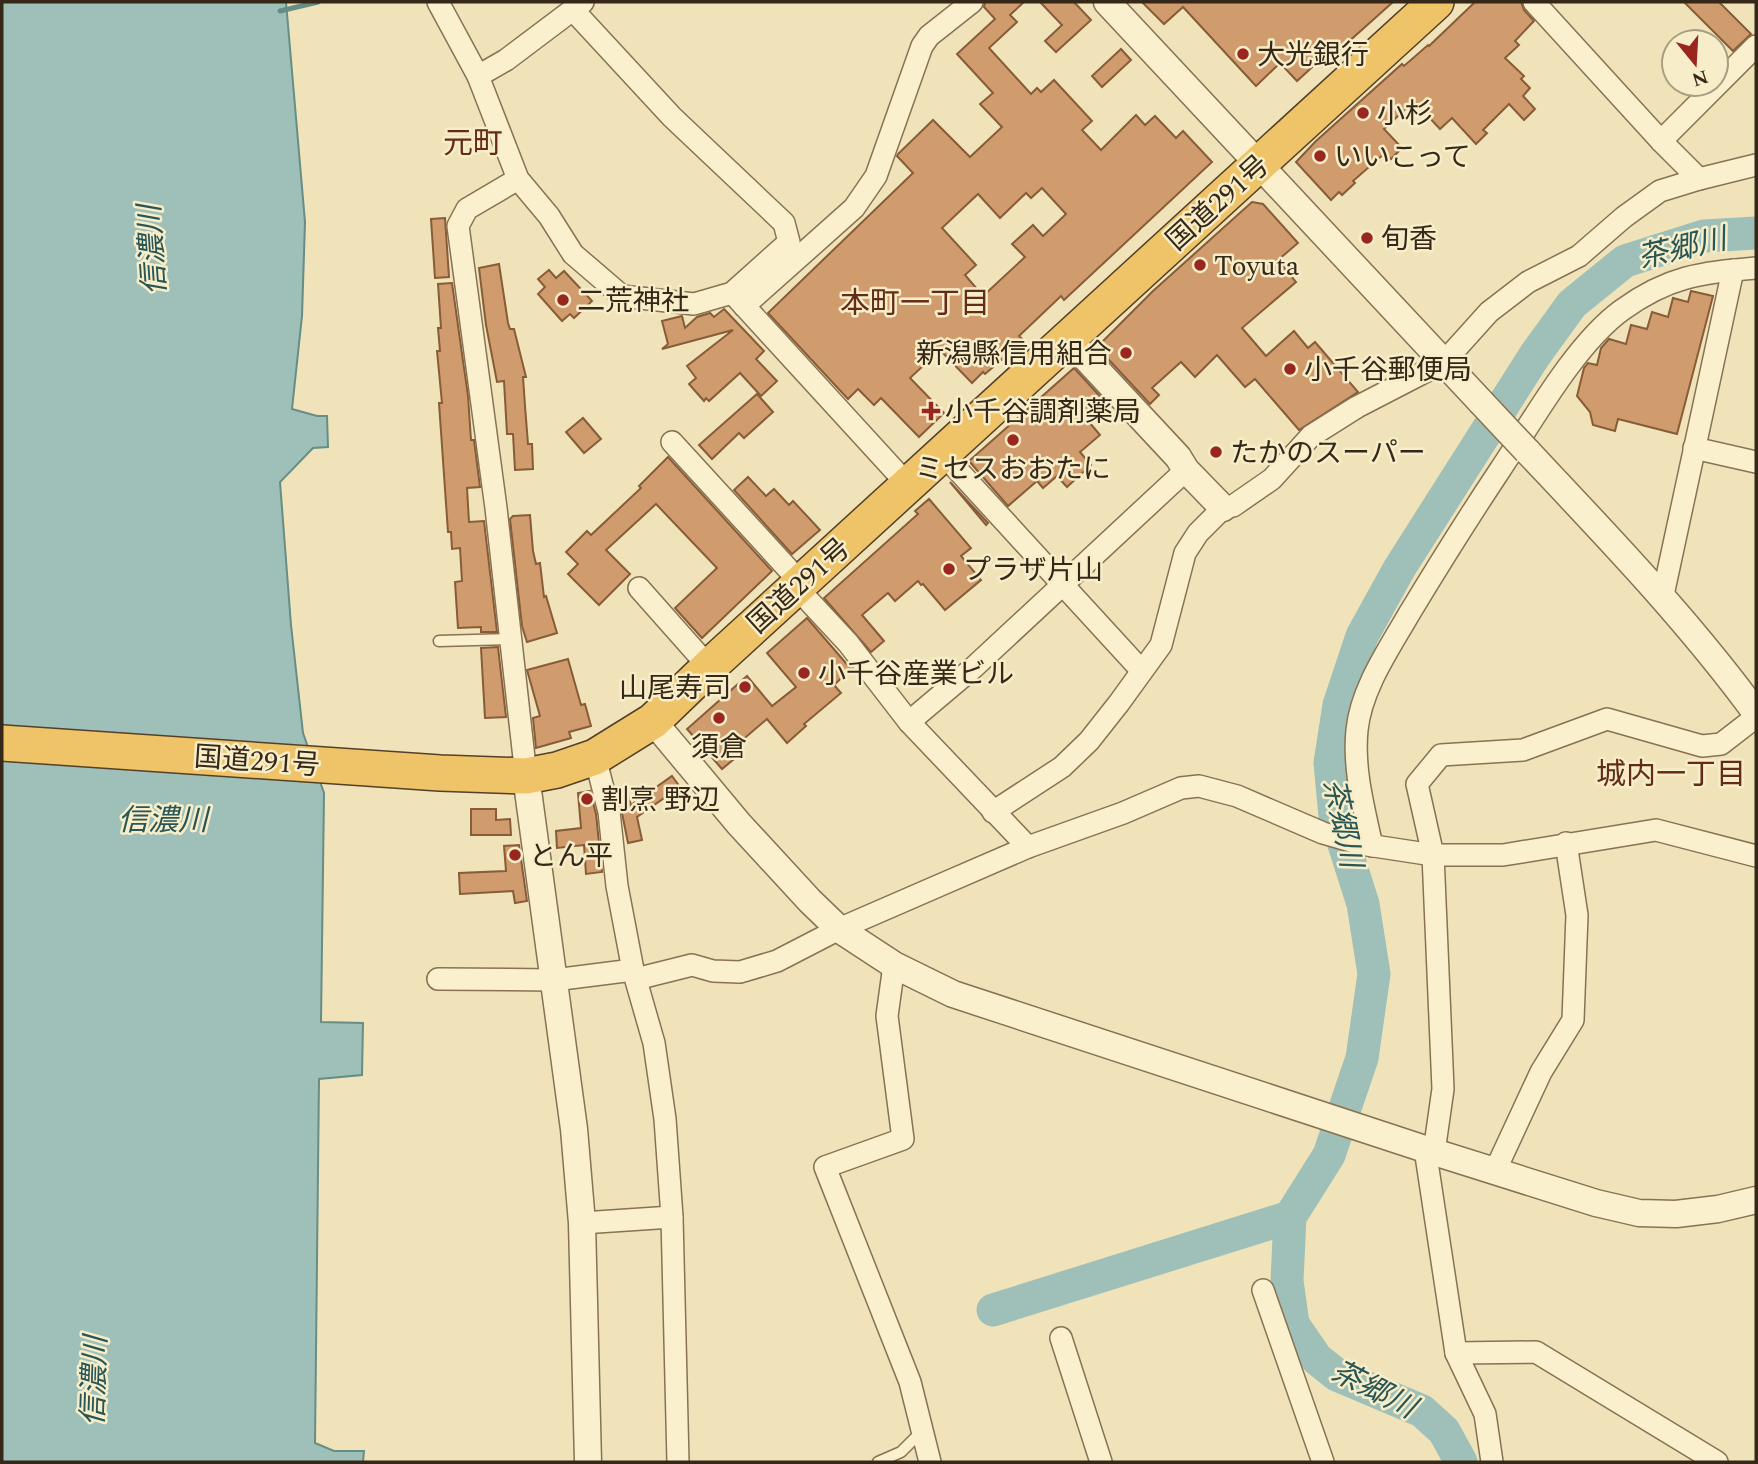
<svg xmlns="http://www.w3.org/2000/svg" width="1758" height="1464" font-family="Spectral,'Noto Sans JP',serif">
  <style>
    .water { fill: #9ec0b8; stroke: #668d86; stroke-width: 2 }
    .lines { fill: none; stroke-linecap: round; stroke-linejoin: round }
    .stream { stroke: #668d86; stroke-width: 5 }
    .river { stroke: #9ec0b8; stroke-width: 33 }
    .building { fill: #d19c6d; stroke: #875c38; stroke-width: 2; fill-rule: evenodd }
    .service-casing { stroke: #877253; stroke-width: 13 }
    .minor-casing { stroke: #877253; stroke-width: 24 }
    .tertiary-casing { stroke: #877253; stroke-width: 29 }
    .trunk-casing { stroke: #543f29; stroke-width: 38 }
    .service { stroke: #fbf0cd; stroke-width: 10 }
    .minor { stroke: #fbf0cd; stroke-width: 21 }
    .tertiary { stroke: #fbf0cd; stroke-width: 26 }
    .trunk { stroke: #efc368; stroke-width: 35 }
    .tertiary-bridge-casing { stroke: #877253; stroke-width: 29; stroke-linecap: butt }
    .tertiary-bridge { stroke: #fbf0cd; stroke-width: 26 }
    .poi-dot { fill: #992720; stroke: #f7edc9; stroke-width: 2.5 }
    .labels { text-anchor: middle; stroke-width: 5; stroke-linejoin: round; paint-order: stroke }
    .poi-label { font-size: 28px; fill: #352819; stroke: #f7edc9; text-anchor: start }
    .street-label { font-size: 28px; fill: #352819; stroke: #f7edc9 }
    .neighbourhood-label { font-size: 30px; fill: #642b17; stroke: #f7edc9 }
    .water-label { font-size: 30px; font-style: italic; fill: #285656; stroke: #f7edc9 }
  </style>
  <rect width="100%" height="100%" fill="#f0e3ba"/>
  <path class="water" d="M2,2h284l19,220 -3,94 -10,93 25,7h10l1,31 -15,1 -33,34 11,143 12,108 21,60 -3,229 42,1 -1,52 -43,4 -4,364 19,8h30l-1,11h-361z"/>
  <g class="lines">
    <path class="stream" d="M280,11l38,-9"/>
    <g class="river">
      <path d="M993,1310l297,-93"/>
      <path d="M1461,1462l-17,-31 -22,-20 -85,-36 -20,-16 -24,-35 -6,-43 3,-64 39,-62 33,-97 12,-84 -11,-70 -28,-88 -5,-53 9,-58 23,-69 37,-67 136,-214 37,-51 53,-43 79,-25 52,-3"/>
    </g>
  </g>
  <g class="building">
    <path d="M985,2h39l-14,13 7,7 -28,26 42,46 6,-6 4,4 13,-12 38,41 -10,9 19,20 35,-35 9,10 10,-9 21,22 7,-7 29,31 -148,138 -3,-4 -42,40 5,5 -39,33 -2,-2 -11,11 -32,-33 -30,28 34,35 -25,24 -38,-39 -7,7 -16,-16 -10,10 -80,-86 145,-140 -16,-17 1,-2 35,-34 37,37 32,-30 -22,-23 13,-11 -36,-39 38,-35 -11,-12zM1042,188l24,26 -23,22 -10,-11 -21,19 13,13 -42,39 -18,-21 11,-10 -34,-37 36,-34 22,24 26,-25 5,5z"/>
    <path d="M1040,2h34l17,18 -35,32 -11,-11 17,-16z"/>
    <path d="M1142,2h251l-56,50 -4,-4 -36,33 -17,-18 -24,23 -73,-79 -19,17z"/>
    <path d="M1475,2h46l3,8 10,11 -19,20 4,4 -14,13 19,18 -3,3 9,9 -7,8 12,13 -11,11 -15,-16 -26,26 4,3 -11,11 -24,-26 -12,11 -26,-28 -30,28 18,19 -11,11 -6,-6 -32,28 2,2 -13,12 -3,-3 -8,8 -35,-38 20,-21 86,-77 2,2 24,-21 1,1z"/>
    <path d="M1684,2h35l32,32 -18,17z"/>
    <path d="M1121,49l10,11 -29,27 -10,-11z"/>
    <path d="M1252,202l11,2 35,39 -20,17 18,22 -54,46 24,28 28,-25 14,17 7,-6 43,50 -59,38 -44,-51 -10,8 -28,-32 -22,22 -14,-15 -29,26 7,7 -9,9 -53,-57 56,-56z"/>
    <path d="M445,218l4,59 -14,1 -4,-59z"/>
    <path d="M499,264l9,59 2,6h4l12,48h-3l2,29 3,38h4l1,25 -18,1 -2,-36h-6l-3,-53 -7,1 -11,-57 -7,-57z"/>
    <path d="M549,270l7,8 8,-7 28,30 -18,17 -4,-4 -8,7 -24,-27 7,-7 -7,-8z"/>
    <path d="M452,283l16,113 3,44h3l6,47 -13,1 2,34 15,-1 13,111h-16v-5l-23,1 -3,-46 7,-1 -2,-33 -8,1 -1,-17h-3l-9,-129h3l-5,-52h3l-2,-23h3l-3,-44z"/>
    <path d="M1691,291l22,5 -36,138 -59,-15 -3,12 -22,-6 -3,-13 -13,-16 7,-28 4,-5 9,2 4,-17 8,-9 17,5 5,-19 16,4 5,-17 16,5 5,-19 15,4z"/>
    <path d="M724,309l40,42 -8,8 21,22 -16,15 -21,-23 -31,28 -3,-3 -2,3 -15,-17 7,-6 -9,-12 46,-36 -71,19 6,-5 -6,-23 20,-5 3,12 12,-11 13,-4 4,4z"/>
    <path d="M1074,368l34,37 -19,17 11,13 -20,17 11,13 -24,22 -10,-11 -14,12 -6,-7 -29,25 -39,-45z"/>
    <path d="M757,394l16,18 -29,26 -5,-5 -27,26 -13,-14z"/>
    <path d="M583,418l18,21 -17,14 -18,-21z"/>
    <path d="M668,457l104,114 -70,67 -27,-30 42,-40 -61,-64 -50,46 24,24 -31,31 -31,-31 10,-10 -12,-12 21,-21 4,4 50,-47 -2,-2z"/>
    <path d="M748,477l18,19 8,-7 15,16 4,-4 27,29 -28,24 -58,-64z"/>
    <path d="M950,482l38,41 -2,2z"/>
    <path d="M929,499l42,49 -10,8 20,24 -36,30 -22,-26 -2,1 -3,-4 -23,20 -7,-8 -26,22 22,26 -13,11 -47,-54 94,-84 -3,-3z"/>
    <path d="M530,515l3,36 3,13 4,-1 4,34 2,-1 11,37 -30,9 -5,-16 -12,-107 3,-3z"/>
    <path d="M807,618l44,51 -17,16 7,8 -37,31 2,2 -19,17 -20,-24 -34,29 6,7 -17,14 -35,-40 60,-53 25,30 24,-19 -29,-34z"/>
    <path d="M498,647l8,70 -21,1 -4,-70z"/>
    <path d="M568,659l13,46 4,-1 6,22 -22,6 2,6 -35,10 -3,-30 7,-2 -13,-46z"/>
    <path d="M672,776l8,11 -43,30 5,23 -14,3 -11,-55h3l2,9 6,-2 3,10z"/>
    <path d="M590,791l6,23 6,58 -16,2 -2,-29 -27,3 -1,-17 25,-3 -3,-35z"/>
    <path d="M471,809h25v11l14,-1 1,16h-40z"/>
    <path d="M519,845l8,56 -12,2 -2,-12 -53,3 -1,-21 47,-2 -2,-25z"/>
  </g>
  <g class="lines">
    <defs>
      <g id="service">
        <path d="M439,641l71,-2"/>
        <path d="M878,1462l23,-10 21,-21"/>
      </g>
      <g id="minor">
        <path d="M438,2l40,74"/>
        <path d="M1534,2l127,139 38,38"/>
        <path d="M573,10l99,107 112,106 5,19 -57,51 -38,11 -72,-8 -49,-42 -24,-38 -31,-37 -40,-103 28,-16 77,-58"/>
        <path d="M1661,141l95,-95"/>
        <path d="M518,179l-51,30 -9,17 38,282 30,268"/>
        <path d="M736,297l172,188"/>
        <path d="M744,306l110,-98 22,-32 46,-130 7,-10 43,-34"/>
        <path d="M672,442l129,141"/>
        <path d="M1694,448l62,14"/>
        <path d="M942,453l199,217"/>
        <path d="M796,587l52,56 61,79 119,125"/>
        <path d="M639,588l70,79"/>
        <path d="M1663,595l70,-325"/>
        <path d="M909,722l64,-54 213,-198"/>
        <path d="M595,757l14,55 8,74 16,84 21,73 11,76 7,98 6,245"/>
        <path d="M993,812l69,-45 27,-26 30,-38 42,-58 24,-92 13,-20 25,-25 10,-2 39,-27 39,-43 46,-29 87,-45 45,-50 39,-30 51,-26 45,-39 36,-26 39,-12 57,-14"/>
        <path d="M1372,846c-8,-37 -19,-77 -15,-116 4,-41 32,-81 52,-116 29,-48 59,-96 91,-144 32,-48 75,-126 122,-160 47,-34 78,-37 134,-42"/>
        <path d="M894,965l-7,51 16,123 -78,28 85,215 20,80"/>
        <path d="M438,979l116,1 79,-10"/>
        <path d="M636,979l56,-14 21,6 27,1 37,-11 62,-32 99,-43 90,-39 95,-34 58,-25 18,-2 38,10 86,37 38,11 72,11h70l153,-25 100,26"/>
        <path d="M1425,1149l31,204 29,61 7,48"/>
        <path d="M1434,1152l9,-63 -10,-234 -16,-71 24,-29 82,-5 84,-31 95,27 19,-2 35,-27"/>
        <path d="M1495,1171l46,-99 32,-52 4,-105 -11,-72"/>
        <path d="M582,1223l90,-6"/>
        <path d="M1263,1290l60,172"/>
        <path d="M1061,1338l40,124"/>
        <path d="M1456,1353l80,-1 181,110"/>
      </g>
      <g id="tertiary">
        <path d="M1107,2l374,400"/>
        <path d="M1067,338l111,119 8,13 37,38"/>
        <path d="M1527,451c80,85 160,168 229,262"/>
        <path d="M653,721l86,103 71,77 29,28 55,36 59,29 481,158 162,51 43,10 37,1 42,-5 38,-9"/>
        <path d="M526,776l48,353 8,94 6,239"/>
      </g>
      <path id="trunk" d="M2,743l438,30 86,3 31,-6 38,-13 58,-36 56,-54 727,-665"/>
    </defs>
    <use href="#service" class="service-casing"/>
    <use href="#minor" class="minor-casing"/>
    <use href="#tertiary" class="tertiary-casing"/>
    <use href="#trunk" class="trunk-casing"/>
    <use href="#service" class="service"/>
    <use href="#minor" class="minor"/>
    <use href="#tertiary" class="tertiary"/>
    <use href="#trunk" class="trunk"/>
    <defs>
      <path id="tertiary-bridge" d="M1481,402l46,49"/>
    </defs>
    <use href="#tertiary-bridge" class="tertiary-bridge-casing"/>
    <use href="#tertiary-bridge" class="tertiary-bridge"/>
  </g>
  <g class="poi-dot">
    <circle cx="1243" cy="54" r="7"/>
    <circle cx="1363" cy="113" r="7"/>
    <circle cx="1320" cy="156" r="7"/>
    <circle cx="1367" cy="238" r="7"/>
    <circle cx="1200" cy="265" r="7"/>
    <circle cx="563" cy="300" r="7"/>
    <circle cx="1126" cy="353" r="7"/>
    <circle cx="1290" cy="369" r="7"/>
    <path d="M927.5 400.5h7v7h7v7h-7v7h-7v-7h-7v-7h7z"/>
    <circle cx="1013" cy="440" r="7"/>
    <circle cx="1216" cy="452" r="7"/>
    <circle cx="949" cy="569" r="7"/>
    <circle cx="804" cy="673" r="7"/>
    <circle cx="745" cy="687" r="7"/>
    <circle cx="719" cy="718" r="7"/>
    <circle cx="587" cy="799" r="7"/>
    <circle cx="515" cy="855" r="7"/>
  </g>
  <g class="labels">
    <g class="poi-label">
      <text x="1257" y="64">大光銀行</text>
      <text x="1377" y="123">小杉</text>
      <text x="1334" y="166">いいこって</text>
      <text x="1381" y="248">旬香</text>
      <text x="1214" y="275">Toyuta</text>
      <text x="577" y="310">二荒神社</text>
      <text x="1112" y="363" text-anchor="end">新潟縣信用組合</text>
      <text x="1304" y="379">小千谷郵便局</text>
      <text x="945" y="421">小千谷調剤薬局</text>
      <text x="1230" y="462">たかのスーパー</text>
      <text x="1013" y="478" text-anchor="middle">ミセスおおたに</text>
      <text x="963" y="579">プラザ片山</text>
      <text x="818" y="683">小千谷産業ビル</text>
      <text x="731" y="697" text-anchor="end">山尾寿司</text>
      <text x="719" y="756" text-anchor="middle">須倉</text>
      <text x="601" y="809">割烹 野辺</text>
      <text x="529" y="865">とん平</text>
    </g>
    <g class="street-label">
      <text transform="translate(1217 202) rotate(-42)" y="10">国道291号</text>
      <text transform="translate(798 585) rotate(-42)" y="10">国道291号</text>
      <text transform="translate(257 760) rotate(4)" y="10">国道291号</text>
    </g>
    <g class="neighbourhood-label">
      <text x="473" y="153">元町</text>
      <text x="915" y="313">本町一丁目</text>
      <text x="1671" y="784">城内一丁目</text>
    </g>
    <g class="water-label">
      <text transform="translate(1682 248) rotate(-13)" y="10">茶郷川</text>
      <text transform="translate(152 250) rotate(-94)" y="10">信濃川</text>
      <text x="163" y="830">信濃川</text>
      <text transform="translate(1343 823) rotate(78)" y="10">茶郷川</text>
      <text transform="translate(94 1381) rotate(-88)" y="10">信濃川</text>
      <text transform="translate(1374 1389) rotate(27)" y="10">茶郷川</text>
    </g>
  </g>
  <rect width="1758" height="1464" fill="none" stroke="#352819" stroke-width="7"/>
  <g transform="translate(1695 63) rotate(162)"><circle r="33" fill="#f7edc9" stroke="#a99e83" stroke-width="2"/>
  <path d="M0-5L12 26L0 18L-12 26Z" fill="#992720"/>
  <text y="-10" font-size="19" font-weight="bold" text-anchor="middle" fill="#352819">N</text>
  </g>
</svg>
